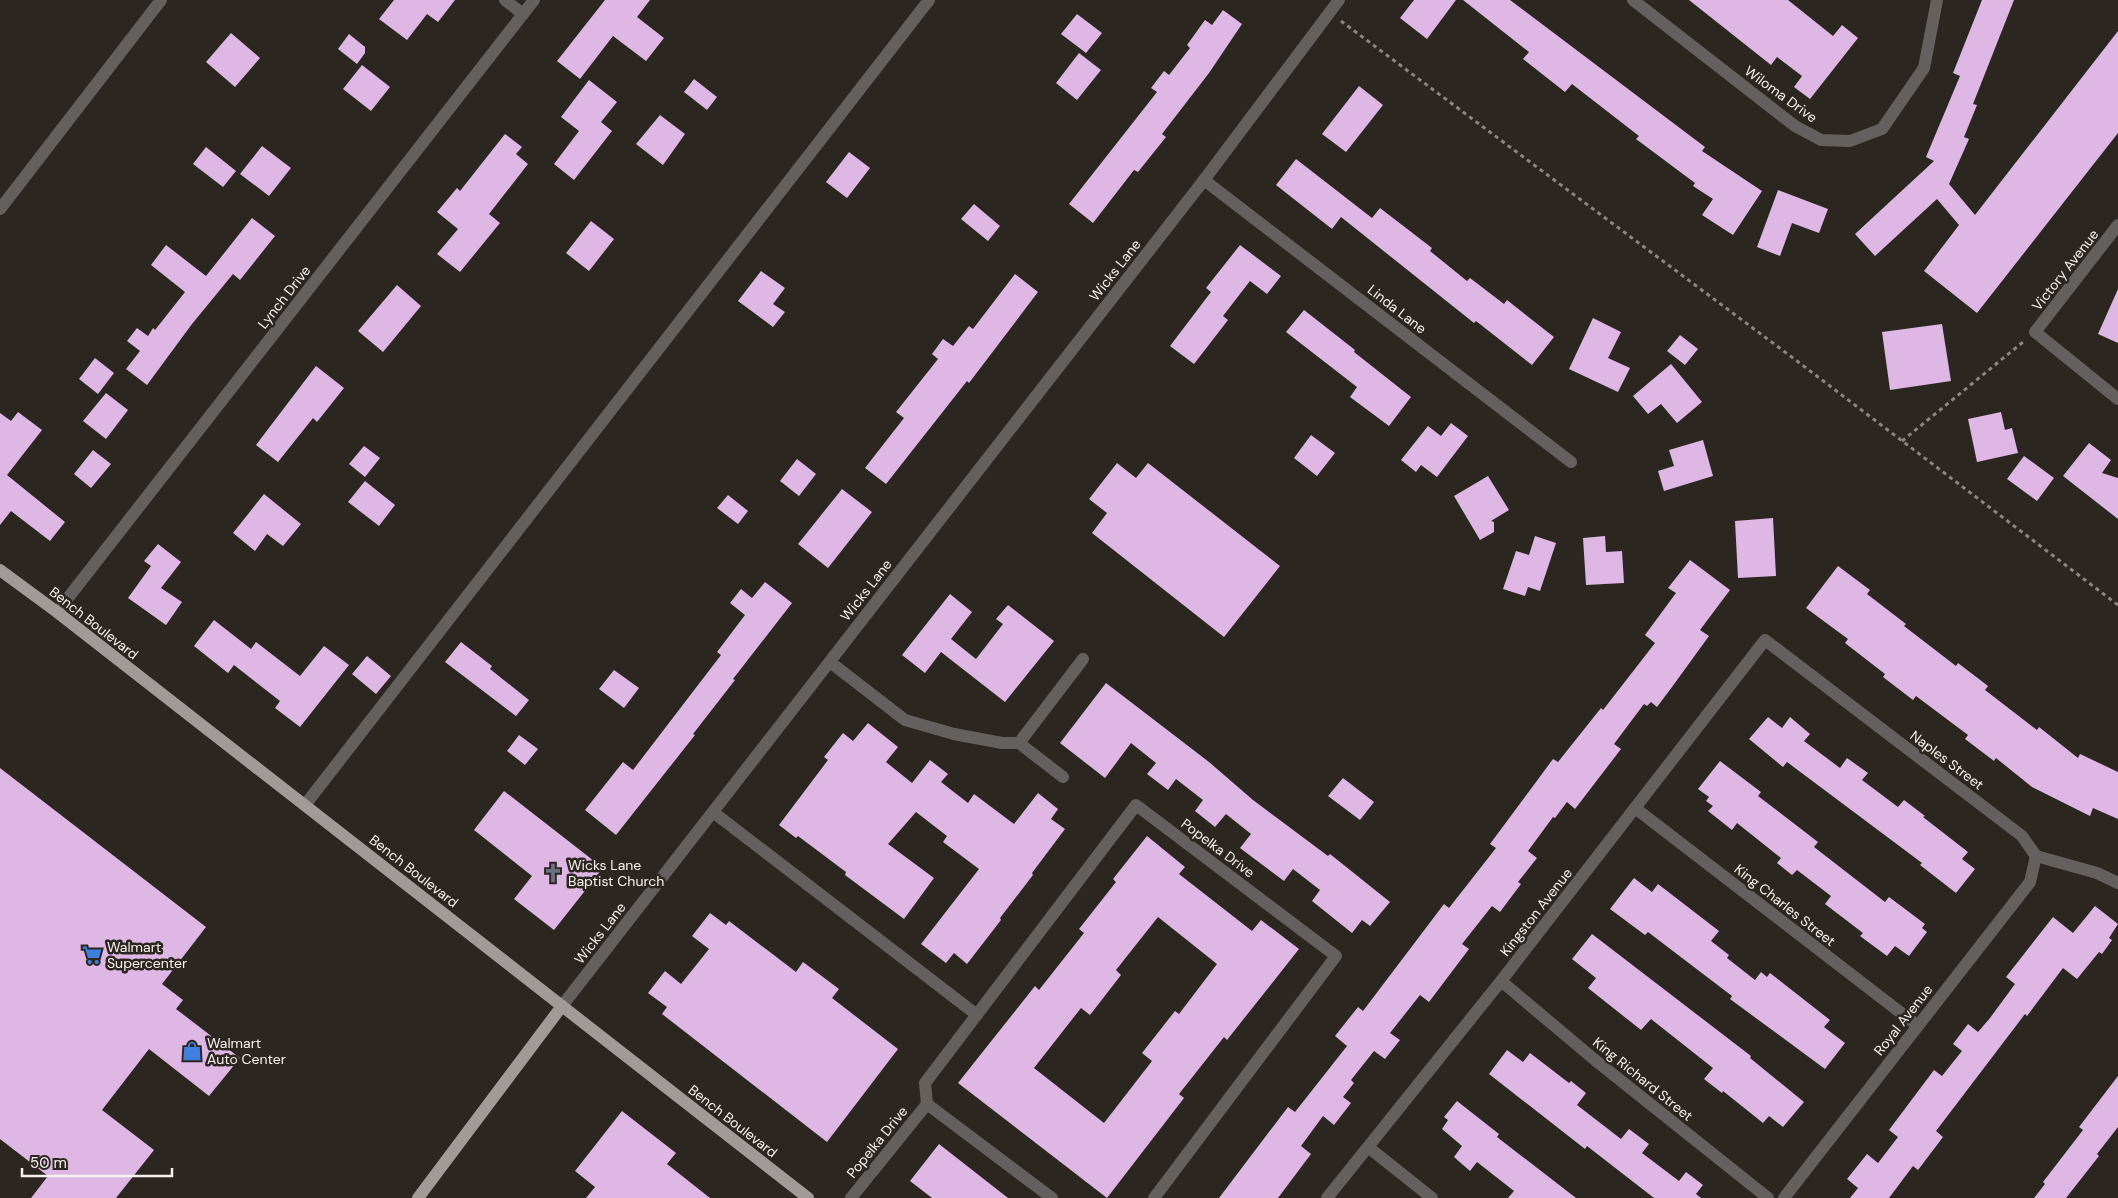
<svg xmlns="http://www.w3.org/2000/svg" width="2118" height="1198" font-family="'DM Sans',sans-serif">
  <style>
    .building { fill: #deb7e4; fill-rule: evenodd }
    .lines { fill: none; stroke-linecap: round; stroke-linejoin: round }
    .path { stroke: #8b8681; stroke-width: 3; stroke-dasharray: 4 4; stroke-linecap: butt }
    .minor { stroke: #656060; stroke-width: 12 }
    .major { stroke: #a29999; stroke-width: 12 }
    .labels { text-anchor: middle; stroke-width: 5; stroke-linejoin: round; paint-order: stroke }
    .street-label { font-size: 14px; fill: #f6f2ef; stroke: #2c2621 }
    .poi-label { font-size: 14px; fill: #f6f2ef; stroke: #2c2621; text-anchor: start }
  </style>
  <rect width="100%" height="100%" fill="#2c2621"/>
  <g class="building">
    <path d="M394,0h61l-17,22 -11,-8 -20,26 -28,-21z"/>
    <path d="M605,0h45l-13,17 27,21 -18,23 -33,-25 -33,43 -23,-18z"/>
    <path d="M1414,0h42l-29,39 -27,-21z"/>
    <path d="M1463,0h47l195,147 -3,4 60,40 -29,44 -31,-20 11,-16 -20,-13 2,-3 -59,-44 3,-3 -67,-52 -7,8 -42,-33 6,-7z"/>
    <path d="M1689,0h99l45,36 9,-11 16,13 -48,61 -16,-12 8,-11 -25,-19 -6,8z"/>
    <path d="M1982,0h32l-41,104 4,1 -13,32 5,2 -20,45 26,31 143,-184v102l-141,180 -53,-42 35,-46 -22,-26 -62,57 -20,-22 79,-73 -8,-4 34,-81 -7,-3z"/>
    <path d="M1223,10l19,14 -33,49 -47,61 4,3 -28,35 -4,-2 -41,53 -24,-19 88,-112 -6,-4 13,-17 5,4 21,-27 -3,-3 18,-25 7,5z"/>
    <path d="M1077,14l25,19 -16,20 -25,-19z"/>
    <path d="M231,33l29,25 -25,29 -29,-25z"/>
    <path d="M349,34l16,13v6l-8,11 -19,-15z"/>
    <path d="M1079,53l22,17 -24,30 -21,-17z"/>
    <path d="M362,65l28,22 -19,24 -28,-22z"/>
    <path d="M694,79l23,18 -10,13 -23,-18z"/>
    <path d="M589,80l28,22 -16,20 11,9 -38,49 -20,-16 25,-33 -18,-14z"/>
    <path d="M1359,86l24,19 -37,47 -24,-18z"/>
    <path d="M660,115l25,19 -22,31 -27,-21z"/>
    <path d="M505,134l17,13 -6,7 12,10 -39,50 11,9 -40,49 -23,-18 21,-25 -21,-17 20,-24 3,3z"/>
    <path d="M262,146l29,22 -22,28 -29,-22z"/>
    <path d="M206,147l30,24 -13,16 -30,-23z"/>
    <path d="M849,152l21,16 -23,30 -21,-16z"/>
    <path d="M1296,159l76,59 8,-10 52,40 -2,3 37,30 3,-3 34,26 3,-4 47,37 -22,28 -56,-44 -2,2 -133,-106 -9,12 -56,-44z"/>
    <path d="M1778,190l50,19 -9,24 -27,-10 -12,33 -23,-9z"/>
    <path d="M974,204l26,22 -12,15 -27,-22z"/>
    <path d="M252,218l23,18 -35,44 -7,-6 -41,50 -45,61 -21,-16 14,-18 -13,-10 10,-13 11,8 5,-8 2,2 30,-38 -34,-27 15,-20 40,31z"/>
    <path d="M591,221l23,18 -25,32 -23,-18z"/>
    <path d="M1240,245l41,31 -14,18 -17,-13 -27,35 5,4 -34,44 -24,-18 41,-54 -5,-4z"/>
    <path d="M761,271l24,17 -12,16 12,8 -12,15 -35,-26z"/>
    <path d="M1015,274l23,18 -69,91 -2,-2 -81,103 -21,-16 39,-50 -8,-6 42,-53 -6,-5 11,-15 10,7 16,-20 4,3z"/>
    <path d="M397,285l24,21 -38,46 -25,-21z"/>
    <path d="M2118,289v54l-20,-9z"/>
    <path d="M1304,310l51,40 -1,2 57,45 -22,29 -39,-29 7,-10 -71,-55z"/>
    <path d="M1593,318l28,14 -13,26 22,10 -12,24 -49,-23z"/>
    <path d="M1942,324l9,57 -61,9 -8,-58z"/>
    <path d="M1680,335l18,14 -13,16 -18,-14z"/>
    <path d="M95,358l19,15 -16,21 -19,-15z"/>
    <path d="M1671,364l31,38 -25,21 -16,-19 -13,10 -15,-18z"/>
    <path d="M316,366l28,22 -27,34 -4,-4 -35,44 -22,-17z"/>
    <path d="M106,393l22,17 -22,29 -23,-18z"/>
    <path d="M18,412l24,18 -35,45 58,47 -15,19 -39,-30 -11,14v-112l11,8z"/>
    <path d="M2001,412l4,18 7,-2 6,25 -41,9 -9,-43z"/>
    <path d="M1451,423l17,13 -31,41 -16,-12 -5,7 -15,-12 27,-34 13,10z"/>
    <path d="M1311,435l24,18 -18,23 -23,-18z"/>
    <path d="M1703,440l10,36 -49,15 -6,-20 16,-5 -5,-16z"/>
    <path d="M2089,443l22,17 -9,13 16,5v41l-55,-43z"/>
    <path d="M364,446l16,12 -15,19 -16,-13z"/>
    <path d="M93,450l18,14 -20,24 -17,-14z"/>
    <path d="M2024,456l30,22 -17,23 -30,-22z"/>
    <path d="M797,459l19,15 -17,22 -19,-15z"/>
    <path d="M1117,463l19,15 12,-15 132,103 -56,71 -132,-104 15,-20 -18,-14z"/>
    <path d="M1488,476l21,34 -18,11 3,1v10l-14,8 -26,-44z"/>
    <path d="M365,481l30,24 -16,21 -31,-24z"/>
    <path d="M842,489l30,23 -44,56 -30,-24z"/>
    <path d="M264,494l37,30 -18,22 -16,-12 -12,17 -22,-18z"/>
    <path d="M728,495l20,16 -10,13 -21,-16z"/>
    <path d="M1773,518l3,58 -38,2 -3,-57z"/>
    <path d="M1535,536l21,7 -16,48 -12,-4 -3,9 -22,-7 13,-38 13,4z"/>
    <path d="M1605,536l1,16 16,-1 2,32 -38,2 -3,-47z"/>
    <path d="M158,544l23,18 -20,26 21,14 -16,23 -38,-27 23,-32 -7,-5z"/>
    <path d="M1690,560l40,30 -30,40 9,6 -37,51 -15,20 -6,-5 -4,4 -3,-2 -30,40 7,5 -46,60 -8,-7 -12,16 -2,-1 -25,34 9,7 -19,24 3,2 -21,28 -8,-6 -30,38 7,5 -40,53 -9,-7 -30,38 10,7 -15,19 -11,-8 -23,29 3,3 -11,14 8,6 -17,22 -11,-9 -22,30 10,8 -33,44h-59l69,-91 7,5 52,-66 -12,-10 23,-29 5,4 81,-107 5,4 47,-60 -6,-4 63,-85 5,3 43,-54 2,2 52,-67 -10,-8 31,-42 -8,-5z"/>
    <path d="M1838,566l32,24 -3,4 39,30 -2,2 52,40 2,-3 30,23 -3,4 52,40 2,-3 39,31 2,-4 38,18v47l-25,-11 -3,8 -58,-29 -36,-29 -2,3 -29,-22 3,-4 -52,-39 -3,4 -30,-23 2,-3 -40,-31 3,-4 -42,-31z"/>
    <path d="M765,582l27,21 -59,76 2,1 -42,54 2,1 -79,100 -31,-25 38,-48 10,8 88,-115 -4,-3 28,-37 -15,-12 11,-14 11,9z"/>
    <path d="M950,594l22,18 -21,27 25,20 27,-35 -7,-5 12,-14 46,36 -49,61 -64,-50 -16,21 -23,-18z"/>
    <path d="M214,620l37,29 5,-7 44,34 24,-30 25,19 -49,62 -25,-19 5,-7 -46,-36 -6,8 -34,-27z"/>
    <path d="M461,642l31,24 -2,3 39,31 -13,16 -71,-54z"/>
    <path d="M367,656l24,20 -15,18 -24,-20z"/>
    <path d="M614,670l25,18 -15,20 -25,-19z"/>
    <path d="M1106,683l103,79 44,38 75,56 2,-2 60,48 -20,24 -8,-6 -10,13 -40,-32 8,-11 -27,-21 -9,12 -44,-33 11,-14 -25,-20 -11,13 -20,-16 8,-11 -27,-21 -8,11 -21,-16 9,-11 -25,-20 -26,35 -45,-35z"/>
    <path d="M1768,717l14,11 8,-11 20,17 -6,7 36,27 7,-10 21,15 -6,7 36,27 6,-7 21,16 -2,1 45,35 -6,7 13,10 -19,24 -36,-28 2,-2 -135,-101 -4,5 -34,-28z"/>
    <path d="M868,723l30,24 -12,15 26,21 18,-23 18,14 -7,8 27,21 6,-9 40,30 24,-31 20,16 -7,10 14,10 -33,44 1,2 -33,43 1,2 -34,44 -13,-11 -8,10 -25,-19 58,-75 -36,-27 4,-6 -31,-24 -28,32 46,34 -30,41 -59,-44 1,-3 -48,-36 -2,2 -17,-13 49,-65 -4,-3 19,-24 10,8z"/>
    <path d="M519,735l19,14 -13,16 -18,-14z"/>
    <path d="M1720,761l41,31 -3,4 60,46 -4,5 71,55 4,-5 36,27 -3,4 5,4 -18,24 -14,-10 -8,10 -27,-20 3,-3 -38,-29 6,-8 -34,-26 -5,5 -15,-12 4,-5 -44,-35 -5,7 -24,-19 5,-5 -7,-5 3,-4 -11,-8z"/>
    <path d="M0,768l206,159 -44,57 21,16 -7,9 64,49 -31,38 -60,-47 -47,61 52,40 -38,48h-85l17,-22 -48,-37z"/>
    <path d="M1343,778l31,24 -14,18 -32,-24z"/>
    <path d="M504,791l99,77 -49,62 -40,-31 18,-23 -58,-46z"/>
    <path d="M1147,836l38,31 -6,7 73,57 9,-11 38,29 -72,91 -3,-3 -45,57 5,4 -77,100 -149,-115 77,-97 4,4 45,-57 -5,-4 37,-47 -3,-3zM1158,917l59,47 -38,50 -4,-3 -33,42 10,8 -48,62 -70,-55 47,-60 9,7 31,-40 -5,-5z"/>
    <path d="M1634,878l18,14 6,-8 61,47 -8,10 18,14 -2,3 28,22 6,-8 6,5 3,-4 60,47 -6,7 21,16 -20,26 -95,-70 2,-3 -84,-64 -3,3 -35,-26z"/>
    <path d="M2095,906l23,18 -9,14 3,2 -10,14 -3,-2 -22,27 -14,-11 -36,48 -2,-2 -89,117 7,6 -25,33 -5,-4 -24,32h-39l8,-10 -11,-9 20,-25 11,9 20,-26 -9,-7 45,-60 8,6 20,-25 -9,-7 15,-20 10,8 12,-14 25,-34 -9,-7 47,-60 20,16z"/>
    <path d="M710,913l16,12 3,-4 67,51 7,-10 36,27 -7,9 66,51 -71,93 -165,-128 5,-7 -19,-14 17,-22 16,13 28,-35 -17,-13z"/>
    <path d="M1592,934l159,122 -1,2 54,44 -21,25 -14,-11 -6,7 -40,-32 -1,2 -18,-14 9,-11 -62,-49 -10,11 -53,-42 8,-10 -24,-19z"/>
    <path d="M1507,1050l16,12 7,-9 39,30 2,-2 15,12 -9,12 44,34 8,-10 20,15 -7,9 37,28 7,-9 17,13 -7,9 5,4h-47l-67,-52 -2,3 -96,-75z"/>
    <path d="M2118,1076v51l-21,27 2,2 -33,42h-32l11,-14 -2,-2 40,-52 -4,-3z"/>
    <path d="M1457,1101l42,33 -2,3 79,61h-68l6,-7 -37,-29 -7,9 -16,-14 8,-11 -20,-17 6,-9 -4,-3z"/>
    <path d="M622,1111l54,42 -9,11 43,34h-124l9,-11 -20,-16z"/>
    <path d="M939,1144l69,54h-76l-22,-17z"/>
  </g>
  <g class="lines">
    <g class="path">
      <path d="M1341,21l456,340 321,244"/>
      <path d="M1902,441l121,-99"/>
    </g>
    <g class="minor">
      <path d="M505,0l18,14"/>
      <path d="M1633,0l162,126 26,14 29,1 32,-12 42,-61 13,-68"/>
      <path d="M1204,180l367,282"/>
      <path d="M0,209l161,-209"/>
      <path d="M2118,225l-83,107 83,67"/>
      <path d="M57,612l477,-612"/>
      <path d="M830,662l75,58 49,14 48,9h17l44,34"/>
      <path d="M1019,743l64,-84"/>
      <path d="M305,805l624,-805"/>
      <path d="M1635,808l283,218"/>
      <path d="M713,812l264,203"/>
      <path d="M1501,981l94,79 173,138"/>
      <path d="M562,1006l642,-826 135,-180"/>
      <path d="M1368,1147l64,51"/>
      <path d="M851,1198l76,-94"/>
      <path d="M1052,1198l-125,-94 -2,-21 211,-278 200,151 -182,242"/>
      <path d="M1327,1198l174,-217 264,-341 257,196 14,20 61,17 21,10"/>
      <path d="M1784,1198l246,-316 6,-26"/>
    </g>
    <g class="major">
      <path d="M0,570l57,42 751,586"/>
      <path d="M418,1198l144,-192"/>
    </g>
  </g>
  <defs>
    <symbol id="church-bare" viewBox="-9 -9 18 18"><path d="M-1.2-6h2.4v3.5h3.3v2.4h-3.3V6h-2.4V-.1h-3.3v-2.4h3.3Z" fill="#6b7280" stroke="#2c2621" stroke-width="2.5" paint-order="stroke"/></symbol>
    <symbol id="supermarket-bare" viewBox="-9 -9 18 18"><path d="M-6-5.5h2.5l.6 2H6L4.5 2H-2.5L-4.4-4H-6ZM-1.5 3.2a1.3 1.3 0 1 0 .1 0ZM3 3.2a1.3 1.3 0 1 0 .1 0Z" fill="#3f7fe0" stroke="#2c2621" stroke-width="2.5" paint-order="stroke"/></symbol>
    <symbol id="shop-bare" viewBox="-9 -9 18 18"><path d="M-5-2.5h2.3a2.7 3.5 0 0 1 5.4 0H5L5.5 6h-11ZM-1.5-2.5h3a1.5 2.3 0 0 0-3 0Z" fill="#3f7fe0" stroke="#2c2621" stroke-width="2.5" paint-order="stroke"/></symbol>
  </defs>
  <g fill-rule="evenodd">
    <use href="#church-bare" x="539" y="859" width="28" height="28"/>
    <use href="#supermarket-bare" x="78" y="941" width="28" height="28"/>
    <use href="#shop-bare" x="178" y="1037" width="28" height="28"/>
  </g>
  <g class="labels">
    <g class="street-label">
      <text transform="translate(1781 94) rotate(36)" y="5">Wiloma Drive</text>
      <text transform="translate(1115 270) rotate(-52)" y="5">Wicks Lane</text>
      <text transform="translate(2065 270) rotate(-52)" y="5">Victory Avenue</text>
      <text transform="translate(284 297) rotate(-52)" y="5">Lynch Drive</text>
      <text transform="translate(1397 309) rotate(38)" y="5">Linda Lane</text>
      <text transform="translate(866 590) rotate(-52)" y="5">Wicks Lane</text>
      <text transform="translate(94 623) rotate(38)" y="5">Bench Boulevard</text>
      <text transform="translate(1947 760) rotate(37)" y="5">Naples Street</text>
      <text transform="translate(1218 848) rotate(37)" y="5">Popelka Drive</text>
      <text transform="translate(414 871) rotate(38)" y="5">Bench Boulevard</text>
      <text transform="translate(1785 905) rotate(38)" y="5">King Charles Street</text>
      <text transform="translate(1536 912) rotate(-52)" y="5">Kingston Avenue</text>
      <text transform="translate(600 933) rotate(-52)" y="5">Wicks Lane</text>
      <text transform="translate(1903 1020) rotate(-52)" y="5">Royal Avenue</text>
      <text transform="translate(1643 1079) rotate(39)" y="5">King Richard Street</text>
      <text transform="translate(733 1121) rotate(38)" y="5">Bench Boulevard</text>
      <text transform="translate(877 1142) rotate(-51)" y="5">Popelka Drive</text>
    </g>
    <g class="poi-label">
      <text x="568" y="870">Wicks Lane<tspan x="568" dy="16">Baptist Church</tspan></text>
      <text x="107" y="952">Walmart<tspan x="107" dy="16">Supercenter</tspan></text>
      <text x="207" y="1048">Walmart<tspan x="207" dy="16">Auto Center</tspan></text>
    </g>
  </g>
  <path d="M22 1168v8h150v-8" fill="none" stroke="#f6f2ef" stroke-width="2.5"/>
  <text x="30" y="1168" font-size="15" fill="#f6f2ef" stroke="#2c2621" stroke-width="4" paint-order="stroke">50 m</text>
</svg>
